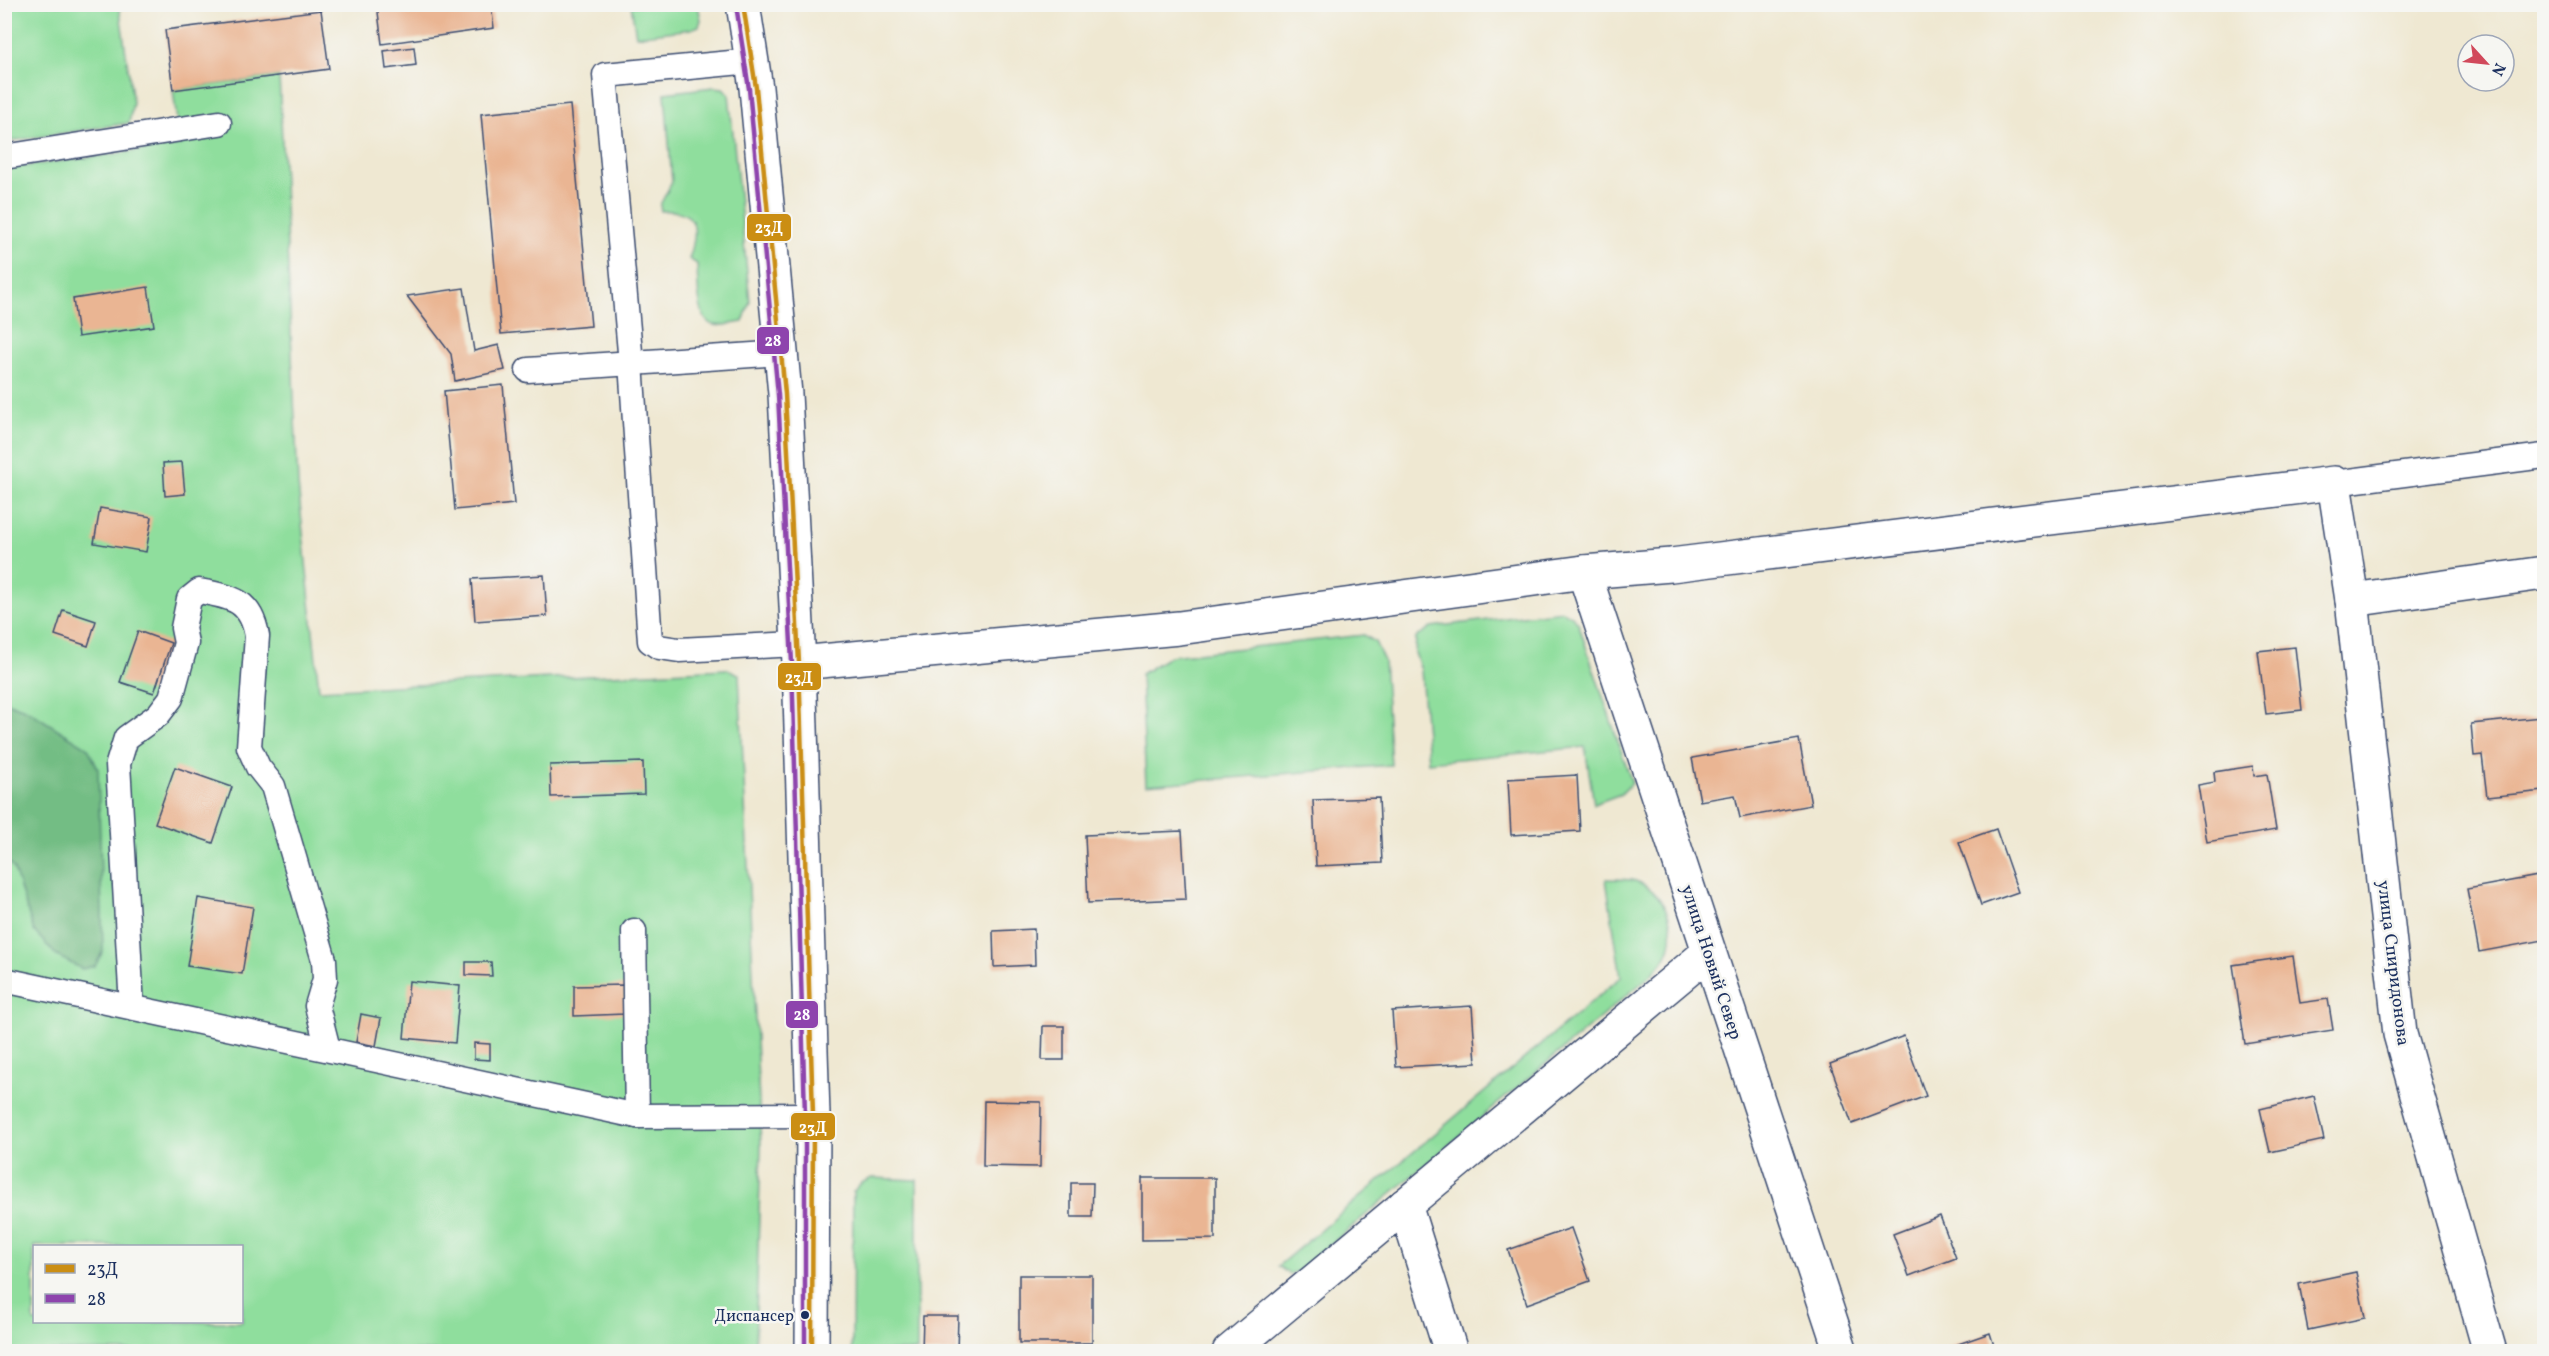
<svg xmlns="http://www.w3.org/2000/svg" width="2549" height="1356" font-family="Vollkorn,serif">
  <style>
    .green { fill: #8fde9d; stroke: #55867e; stroke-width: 1.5; fill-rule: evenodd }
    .forest { fill: #73bd84; stroke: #477671; stroke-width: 1.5 }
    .building { fill: #eab593 }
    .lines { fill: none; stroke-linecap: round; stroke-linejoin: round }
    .service-casing { stroke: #3b4b6f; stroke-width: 27 }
    .minor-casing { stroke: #3b4b6f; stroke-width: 36 }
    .primary-casing { stroke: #3b4b6f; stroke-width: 36 }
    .service { stroke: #fff; stroke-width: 24 }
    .minor { stroke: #fff; stroke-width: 33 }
    .primary { stroke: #fff; stroke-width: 33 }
    .bus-1-casing { stroke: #f6f6f2; stroke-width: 9 }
    .bus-2-casing { stroke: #f6f6f2; stroke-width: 9 }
    .bus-1 { stroke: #cb8e13; stroke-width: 4.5 }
    .bus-2 { stroke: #8e44ad; stroke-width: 4.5 }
    .bus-dot { fill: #1b2f5e; stroke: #f6f6f2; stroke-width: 2 }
    .labels { text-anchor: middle; stroke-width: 5; stroke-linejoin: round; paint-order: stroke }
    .bus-label { font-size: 16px; fill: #1b2f5e; stroke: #f6f6f2; text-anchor: end }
    .street-label { font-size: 18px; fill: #1b2f5e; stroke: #f6f6f2 }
    .line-badge { stroke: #f6f6f2; stroke-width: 2 }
    .badge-label { font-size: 16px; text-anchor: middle; font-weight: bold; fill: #fff }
  </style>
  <rect width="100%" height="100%" fill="#f6f6f2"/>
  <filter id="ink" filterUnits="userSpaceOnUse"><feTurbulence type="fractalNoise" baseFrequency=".0167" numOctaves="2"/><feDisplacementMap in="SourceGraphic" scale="12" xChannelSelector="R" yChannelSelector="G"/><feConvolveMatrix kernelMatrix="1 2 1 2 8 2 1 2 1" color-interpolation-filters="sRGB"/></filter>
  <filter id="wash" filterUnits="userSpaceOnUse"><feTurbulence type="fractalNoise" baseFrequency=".008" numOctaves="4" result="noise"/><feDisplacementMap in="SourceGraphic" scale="24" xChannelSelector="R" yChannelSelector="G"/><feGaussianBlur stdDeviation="1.35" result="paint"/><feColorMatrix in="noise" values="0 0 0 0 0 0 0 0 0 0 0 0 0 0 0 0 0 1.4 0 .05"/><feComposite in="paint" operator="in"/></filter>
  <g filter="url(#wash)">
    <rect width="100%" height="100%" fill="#efe8d2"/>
    <g class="green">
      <path d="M5,4l114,1 14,98 -4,20 -124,19z"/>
      <path d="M631,5h67l3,15 -2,6 -8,3 -55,7z"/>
      <path d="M279,76l19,408 21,206 407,-21 13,5 22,472 -6,205h-750l-1,-1182 176,-24 -7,-55zM34,1246h208v76h-208z"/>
      <path d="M714,87l9,1 6,6 21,208 -7,20c-9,1 -21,5 -29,3 -18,-3 -16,-46 -17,-61l-8,-5c10,-30 10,-50 -28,-48l-1,-6 12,-23 -7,-89z"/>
      <path d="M1563,611l9,5 6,7 54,160 -11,11 -27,10 -9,-57 -157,15 -7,-92 -6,-17 1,-15 15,-11z"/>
      <path d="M1364,635l11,7 9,19 7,104 -245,20 -5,-111 29,-18z"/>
      <path d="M1606,879c9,1 24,-1 32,3 30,13 43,51 25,79 -3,5 -8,9 -12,14l-352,296 -10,3 -11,-8 343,-289z"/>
      <path d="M872,1178l45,2v171h-65l1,-159 8,-9z"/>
    </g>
    <path class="forest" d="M4,701l23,9 61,38 10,21 5,182 -8,15 -13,3 -25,-13 -23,-25 -20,-62 -9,-11z"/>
    <g id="blocks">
      <g class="building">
        <path d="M377,4h114l3,24 -112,16z"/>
        <path d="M321,10l8,59 -156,21 -8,-60z"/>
        <path d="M414,47l2,18 -30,4 -2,-18z"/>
        <path d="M570,105l21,221 -90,8 -20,-220z"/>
        <path d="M148,287l6,39 -76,11 -5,-38z"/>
        <path d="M464,288l10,63 25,-6 6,25 -50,11 -4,-27 -44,-58z"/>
        <path d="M503,385l11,119 -59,6 -11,-119z"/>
        <path d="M182,462l3,32 -20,2 -2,-33z"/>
        <path d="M100,508l52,9 -6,35 -52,-9z"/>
        <path d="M544,575l3,41 -72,5 -3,-42z"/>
        <path d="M63,610l33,11 -8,25 -33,-11z"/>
        <path d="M138,631l33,12 -17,50 -34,-11z"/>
        <path d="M2295,647l7,63 -36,4 -8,-63z"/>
        <path d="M2541,717l3,32v42l-57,6 -5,-42 -8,1 -3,-32z"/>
        <path d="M1799,739l12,66 -71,13 -5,-23 -35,6 -8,-43z"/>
        <path d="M643,762l1,32 -93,3 -1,-32z"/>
        <path d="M2253,766l1,10 13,-2 9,56 -69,12 -9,-57 17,-3 -1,-10z"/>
        <path d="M175,767l57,20 -19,56 -58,-20z"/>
        <path d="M1577,775l3,56 -69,4 -3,-56z"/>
        <path d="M1379,798l3,65 -66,3 -3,-66z"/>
        <path d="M1996,829l22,63 -37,13 -22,-63z"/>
        <path d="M1182,831l4,68 -98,4 -3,-68z"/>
        <path d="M2538,876l6,37v27l-65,12 -12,-63z"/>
        <path d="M198,898l55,9 -11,67 -55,-8z"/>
        <path d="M1034,929l1,36 -41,2 -1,-36z"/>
        <path d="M2293,956l7,47 28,-4 5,31 -88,14 -12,-79z"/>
        <path d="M466,962h25l1,14 -26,-1z"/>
        <path d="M409,981l51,5 -5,57 -51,-5z"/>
        <path d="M625,985v29l-51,2v-30z"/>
        <path d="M1472,1006l4,57 -80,4 -4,-56z"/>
        <path d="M361,1014l20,4 -5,28 -20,-4z"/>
        <path d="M1043,1026h21v34h-22z"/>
        <path d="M1904,1036l22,60 -74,28 -22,-60z"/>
        <path d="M474,1043l16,1v16l-16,-1z"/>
        <path d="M2314,1096l10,44 -54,12 -10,-43z"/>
        <path d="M984,1101l57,1 -1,65 -57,-1z"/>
        <path d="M1142,1178h73v61l-73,1z"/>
        <path d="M1071,1183h22l-1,34h-21z"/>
        <path d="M1940,1216l16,42 -47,18 -16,-42z"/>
        <path d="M1571,1228l19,53 -63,23 -19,-54z"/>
        <path d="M2356,1272l9,46 -57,12 -9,-46z"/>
        <rect x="1019" y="1275" width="73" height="68"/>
        <path d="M923,1316h35l-1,36h-35z"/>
        <path d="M1990,1333l6,19h-58v-1z"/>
      </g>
    </g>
  </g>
  <g filter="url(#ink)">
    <use href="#blocks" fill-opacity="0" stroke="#3b4b6f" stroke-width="1.5"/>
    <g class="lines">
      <defs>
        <g id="service">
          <path d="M752,61l-147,14 26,288 19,278 9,6 20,3 118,-6"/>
          <path d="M4,157l215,-34"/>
          <path d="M528,370l253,-17"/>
          <path d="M2334,483l210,-27"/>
          <path d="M634,931l3,185"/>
          <path d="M4,980l633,136 176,-1"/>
          <path d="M132,1007l-14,-243 8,-26 32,-23 13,-17 15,-55 -3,-15 6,-29 10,-8c33,6 52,9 58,45l-8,111 9,20 15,19 51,174 1,19 -8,27 11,43"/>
        </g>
        <g id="minor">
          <path d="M1584,572l257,780"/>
          <path d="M2352,600l48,434 90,318"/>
          <path d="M799,663l380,-35 405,-56 87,-7 663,-82 18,117 192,-27"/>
          <path d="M1405,1205l46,147"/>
          <path d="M1229,1352l480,-400"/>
        </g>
        <path id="primary" d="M743,4l13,84 29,306 14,269 14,452 -1,237"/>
      </defs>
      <use href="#service" class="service-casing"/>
      <use href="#minor" class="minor-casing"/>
      <use href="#primary" class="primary-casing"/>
      <use href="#service" class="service"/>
      <use href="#minor" class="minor"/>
      <use href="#primary" class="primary"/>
      <defs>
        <path id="bus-1" d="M743,4l13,84 29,306 14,269 14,452 -1,237"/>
        <path id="bus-2" d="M736,5l13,84 29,306 14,268 13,452v237"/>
      </defs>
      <use href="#bus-1" class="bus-1-casing"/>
      <use href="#bus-2" class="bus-2-casing"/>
      <use href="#bus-1" class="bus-1"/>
      <use href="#bus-2" class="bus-2"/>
    </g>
  </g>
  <circle class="bus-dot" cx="805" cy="1315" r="5"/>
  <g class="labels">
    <g class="bus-label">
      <text x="794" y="1321">Диспансер</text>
    </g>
    <g class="street-label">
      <text transform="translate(1712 962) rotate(72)" y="6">улица Новый Север</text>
      <text transform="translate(2394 963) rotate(83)" y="6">улица Спиридонова</text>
    </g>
  </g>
  <g class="line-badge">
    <rect x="746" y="213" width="46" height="29" rx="6" fill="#cb8e13"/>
    <rect x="756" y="326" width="34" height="29" rx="6" fill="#8e44ad"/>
    <rect x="777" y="662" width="45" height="29" rx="6" fill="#cb8e13"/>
    <rect x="785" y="1000" width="34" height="29" rx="6" fill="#8e44ad"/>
    <rect x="790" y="1112" width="46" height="29" rx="6" fill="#cb8e13"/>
  </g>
  <g class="badge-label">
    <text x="769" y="233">23Д</text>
    <text x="773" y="346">28</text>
    <text x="799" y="683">23Д</text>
    <text x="802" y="1020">28</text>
    <text x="813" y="1133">23Д</text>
  </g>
  <rect width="2549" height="1356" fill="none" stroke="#f6f6f2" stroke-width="24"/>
  <rect x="33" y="1245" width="210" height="78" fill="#f6f6f2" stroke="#9ea6b7" stroke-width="1.5"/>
  <rect x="45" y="1264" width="30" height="9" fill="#cb8e13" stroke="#9ea6b7" stroke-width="1.5"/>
  <text x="87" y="1275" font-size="18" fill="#1b2f5e">23Д</text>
  <rect x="45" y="1294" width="30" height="9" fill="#8e44ad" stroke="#9ea6b7" stroke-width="1.5"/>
  <text x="87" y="1305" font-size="18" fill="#1b2f5e">28</text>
  <g transform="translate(2486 63) rotate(117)"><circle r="28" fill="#f6f6f2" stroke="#9ea6b7" stroke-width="1.5"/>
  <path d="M0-4.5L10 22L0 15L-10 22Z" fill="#d1495b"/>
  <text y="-9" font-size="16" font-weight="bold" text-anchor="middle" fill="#1b2f5e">N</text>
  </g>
</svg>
